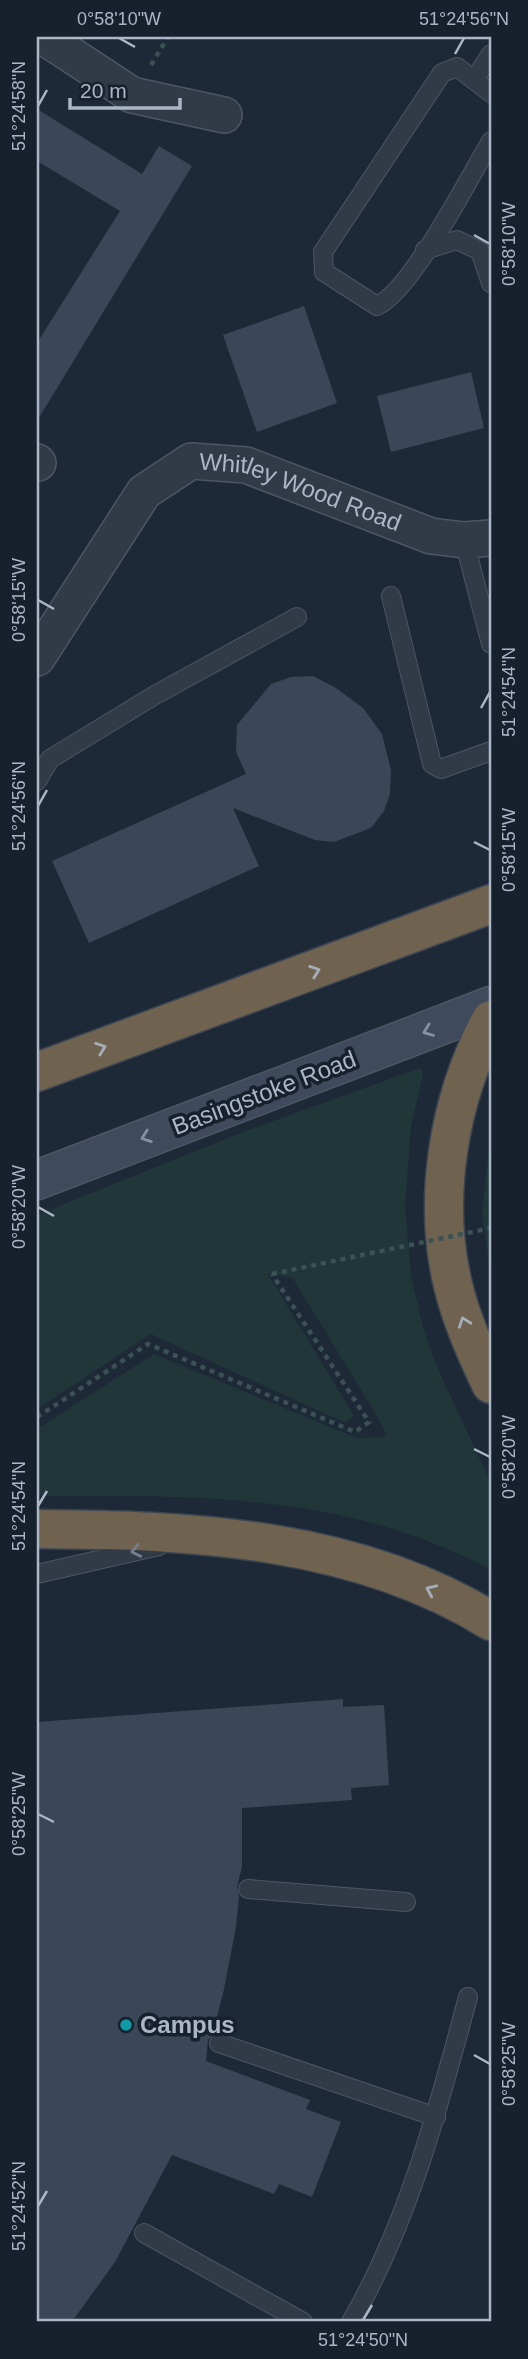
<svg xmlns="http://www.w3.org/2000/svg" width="528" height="2359" font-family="Arial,sans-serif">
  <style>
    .green { fill: #203639 }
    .building { fill: #394759 }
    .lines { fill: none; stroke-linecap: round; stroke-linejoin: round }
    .lane-casing { stroke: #4c5664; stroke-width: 20 }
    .street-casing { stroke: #4c5664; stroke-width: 38 }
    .secondary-casing { stroke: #4c5664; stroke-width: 41 }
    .highway-casing { stroke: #3c4653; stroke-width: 41 }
    .path { stroke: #3a5254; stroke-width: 4.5; stroke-dasharray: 5 5; stroke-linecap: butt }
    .lane { stroke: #313b48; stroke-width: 18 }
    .street { stroke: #313b48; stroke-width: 35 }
    .secondary { stroke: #3f4a5c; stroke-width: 38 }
    .highway { stroke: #6f624e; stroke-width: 38 }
    .path-bridge { stroke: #3a5254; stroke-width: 4.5; stroke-dasharray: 5 5; stroke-linecap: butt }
    .oneway { stroke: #a5aeba }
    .oneway2 { stroke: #8590a1 }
    .oneway3 { stroke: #747f8d }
    .ticks { fill: none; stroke: #abb6c6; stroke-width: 2.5 }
    .culture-dot { fill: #0f9aa8; stroke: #17202d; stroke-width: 2.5 }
    .labels { text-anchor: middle; stroke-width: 7; stroke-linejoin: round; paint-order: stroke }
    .street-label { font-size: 24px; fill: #abb6c6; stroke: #17202d }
    .poi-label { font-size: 24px; font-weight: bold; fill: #abb6c6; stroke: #17202d; text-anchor: start }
    .neatline { fill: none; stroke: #abb6c6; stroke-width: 2.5 }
    .ticks-label { font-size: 18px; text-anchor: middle; fill: #abb6c6 }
  </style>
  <rect width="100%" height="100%" fill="#1e2938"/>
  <g class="green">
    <path d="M420,1068l3,5 -12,54 -6,79 6,69 12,52 14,40 54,116v87c-142,-77 -298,-75 -454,-74v-67l117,-75 203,84 28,-1 1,-3 -11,-21 -83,-136 -24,-3 86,142 -9,7 -194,-89 -114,75v-194l206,-83z"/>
    <path d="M491,1131v149l-9,-69z"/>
  </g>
  <g class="building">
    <path d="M37,109l105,65 17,-28 33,20 -155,255v-78l83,-132 -83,-50z"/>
    <path d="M304,306l33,97 -80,29 -34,-97z"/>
    <path d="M471,372l13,56 -93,24 -14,-56z"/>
    <path d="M313,676l23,12 27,20 19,26 9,36 -1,24 -6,17 -13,17 -37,14 -19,-2 -82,-32 26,58 -170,77 -37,-82 194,-87 -10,-22 1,-27 34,-41 20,-7z"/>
    <path d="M343,1699v8l41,-2 5,80 -38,3 1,12 -110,8v59l-5,20 2,9 -3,31 -12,62 -11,45 -5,6 -2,21 104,39 -4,9 35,13 -29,75 -33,-13 -5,10 -102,-39 -57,107 -39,54 -5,6h-34v-600z"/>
  </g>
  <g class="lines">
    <defs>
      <g id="lane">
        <path d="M474,80l17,-26"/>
        <path d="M491,93l-34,-26 -15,6 -119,179 1,20 53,34c35,-16 92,-128 114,-165"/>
        <path d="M425,250l32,-10 23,11 11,32"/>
        <path d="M464,540l27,104"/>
        <path d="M391,596l41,168 9,5 50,-18"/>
        <path d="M37,781l13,-22 105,-64 142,-78"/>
        <path d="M37,1574l122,-28"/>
        <path d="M248,1889l158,13"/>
        <path d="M219,2043l217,74"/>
        <path d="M144,2233l159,89"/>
        <path d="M351,2322c58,-101 87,-213 117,-325"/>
      </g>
      <g id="street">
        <path d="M44,37l88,58 92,20"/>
        <path d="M37,462l1,1"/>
        <path id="s1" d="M37,658l107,-166 47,-31 55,4 185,71 33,4 27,-2"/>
      </g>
      <path id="secondary" d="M37,1180l454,-174"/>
      <g id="highway">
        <path d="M491,1020c-42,78 -59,178 -38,265 8,34 23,67 38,99"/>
        <path d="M37,1072l454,-168"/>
        <path d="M37,1529c155,1 318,8 454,92"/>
      </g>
    </defs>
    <use href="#lane" class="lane-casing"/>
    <use href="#street" class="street-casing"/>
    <use href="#secondary" class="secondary-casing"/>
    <use href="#highway" class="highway-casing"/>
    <g class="path">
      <path d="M151,65l17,-28"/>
      <path d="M37,1417l111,-73 207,88 14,-10 -97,-148"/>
    </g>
    <use href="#lane" class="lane"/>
    <use href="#street" class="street"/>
    <use href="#secondary" class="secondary"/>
    <use href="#highway" class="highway"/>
    <path class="path-bridge" d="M272,1274l219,-46"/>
  </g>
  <defs><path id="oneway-chevron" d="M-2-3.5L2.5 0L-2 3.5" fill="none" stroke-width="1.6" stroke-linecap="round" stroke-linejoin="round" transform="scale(1.75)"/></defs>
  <g class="oneway">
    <use href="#oneway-chevron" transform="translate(315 971) rotate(-20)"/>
    <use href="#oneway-chevron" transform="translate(101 1048) rotate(-20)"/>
    <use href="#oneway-chevron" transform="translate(464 1322) rotate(-110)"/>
    <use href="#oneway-chevron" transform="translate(431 1590) rotate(-156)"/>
  </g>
  <g class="oneway2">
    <use href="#oneway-chevron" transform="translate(428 1031) rotate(159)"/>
    <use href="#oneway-chevron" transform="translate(146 1137) rotate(160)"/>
  </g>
  <use class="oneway3" href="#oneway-chevron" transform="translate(136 1551) rotate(168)"/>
  <path class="ticks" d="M119,38l16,9M455,54l9,-16M38,106l9,-16M474,235l16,9M38,600l16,9M481,708l9,-16M38,806l9,-16M474,842l16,8M38,1207l16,9M474,1449l16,8M38,1506l9,-15M38,1814l16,8M474,2055l16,9M38,2206l9,-15M363,2320l9,-15"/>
  <circle class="culture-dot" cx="126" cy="2025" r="7"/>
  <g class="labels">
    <g class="street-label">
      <text dy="8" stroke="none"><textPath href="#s1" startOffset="368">Whitley Wood Road</textPath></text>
      <text transform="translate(264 1093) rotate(-21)" y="8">Basingstoke Road</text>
    </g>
    <g class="poi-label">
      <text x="140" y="2033">Campus</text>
    </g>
  </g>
  <rect width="528" height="2359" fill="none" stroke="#17202d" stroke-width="77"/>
  <path d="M70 98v10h110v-10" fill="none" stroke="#abb6c6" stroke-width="3.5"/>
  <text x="80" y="98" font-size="21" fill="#abb6c6" stroke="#17202d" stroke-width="5" paint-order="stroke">20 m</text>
  <rect x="38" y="38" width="452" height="2282" class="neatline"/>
  <g class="ticks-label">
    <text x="119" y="25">0°58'10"W</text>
    <text x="464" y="25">51°24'56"N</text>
    <text transform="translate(19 106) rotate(-90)" y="6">51°24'58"N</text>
    <text transform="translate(509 244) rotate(-90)" y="6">0°58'10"W</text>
    <text transform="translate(19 600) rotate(-90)" y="6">0°58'15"W</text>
    <text transform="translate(509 692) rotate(-90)" y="6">51°24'54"N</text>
    <text transform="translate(19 806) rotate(-90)" y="6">51°24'56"N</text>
    <text transform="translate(509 850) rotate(-90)" y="6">0°58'15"W</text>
    <text transform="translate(19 1207) rotate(-90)" y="6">0°58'20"W</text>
    <text transform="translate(509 1457) rotate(-90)" y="6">0°58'20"W</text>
    <text transform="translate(19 1506) rotate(-90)" y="6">51°24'54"N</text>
    <text transform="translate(19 1814) rotate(-90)" y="6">0°58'25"W</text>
    <text transform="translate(509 2064) rotate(-90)" y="6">0°58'25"W</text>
    <text transform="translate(19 2206) rotate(-90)" y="6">51°24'52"N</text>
    <text x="363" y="2346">51°24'50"N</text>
  </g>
</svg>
